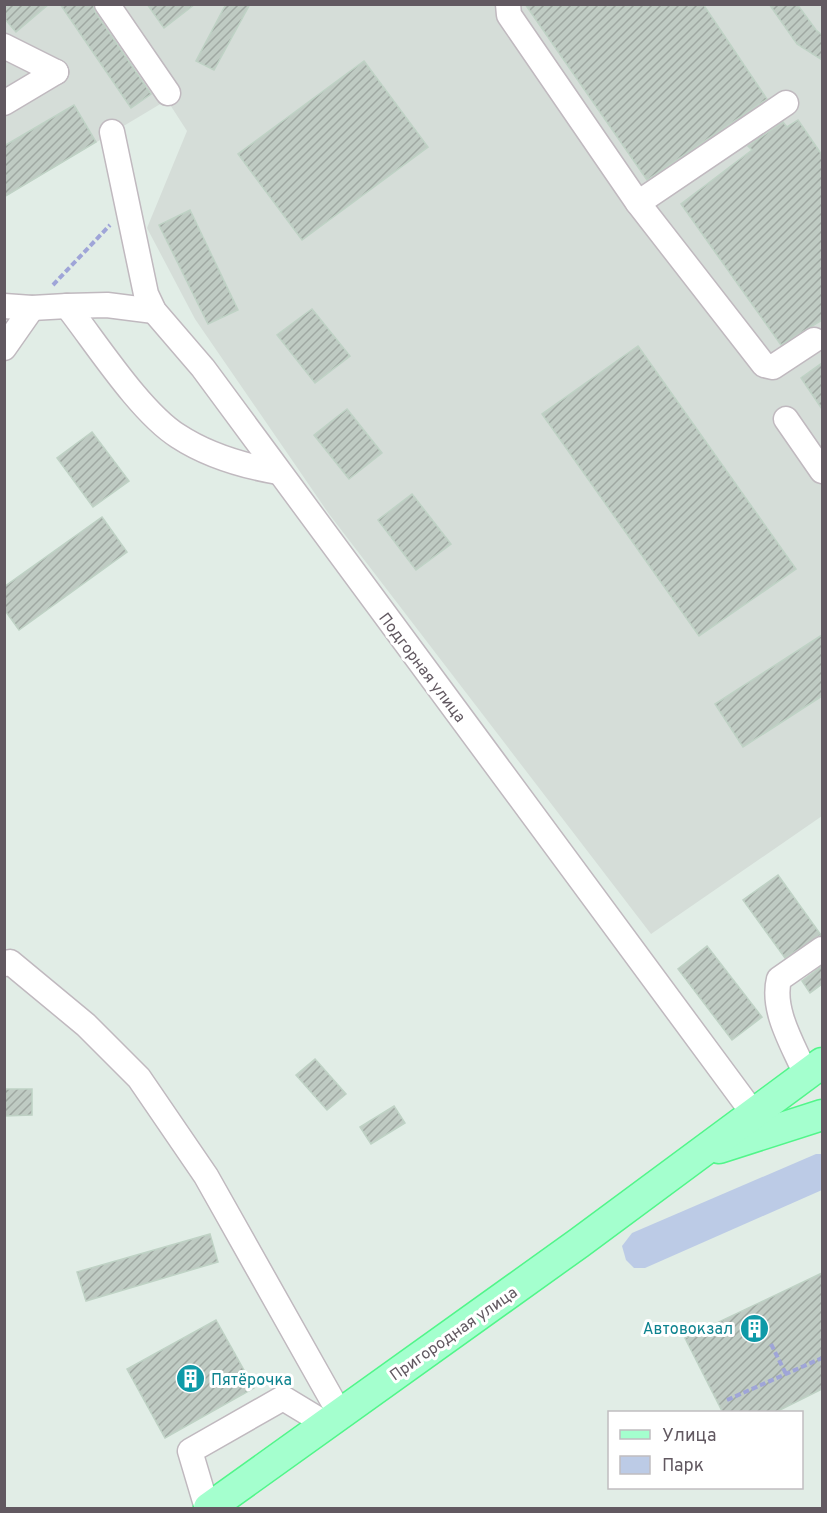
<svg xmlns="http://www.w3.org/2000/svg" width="827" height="1513" font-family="Overpass,sans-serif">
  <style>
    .industrial { fill: #d5ddd8 }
    .green { fill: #bccbe6 }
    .building { fill: url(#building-hatch); stroke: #bfd2c5; stroke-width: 1.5 }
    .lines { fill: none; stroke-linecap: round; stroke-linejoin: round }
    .minor-casing { stroke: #c0b9bf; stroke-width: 27 }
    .major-casing { stroke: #51f68a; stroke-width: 33 }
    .path { stroke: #9fa5d8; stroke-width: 4; stroke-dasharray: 6 3; stroke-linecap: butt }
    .minor { stroke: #fff; stroke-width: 24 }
    .major { stroke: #a4ffce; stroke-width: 30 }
    .labels { text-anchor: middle; stroke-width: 6; stroke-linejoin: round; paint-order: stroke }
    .street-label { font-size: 16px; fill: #625961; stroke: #fff }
    .culture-label { font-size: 16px; fill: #0d838f; stroke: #fff; text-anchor: end }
  </style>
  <defs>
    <pattern id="building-hatch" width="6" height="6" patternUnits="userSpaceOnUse" patternTransform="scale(1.5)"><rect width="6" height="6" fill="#bfcbc3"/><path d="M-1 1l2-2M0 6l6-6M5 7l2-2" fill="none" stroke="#9fa8a2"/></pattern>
  </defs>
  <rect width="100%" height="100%" fill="#e1ede6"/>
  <path class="industrial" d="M5,5h817v811l-171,118 -322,-420 -134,-195 -48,-91 40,-97 -20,-31 -162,97z"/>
  <path class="green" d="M816,1154h6v36l-177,78h-11l-8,-8 -4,-14 10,-13z"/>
  <g class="building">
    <path d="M4,4h45l-33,28 -12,-14z"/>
    <path d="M60,4h33l2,8 56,82 -20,14z"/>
    <path d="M147,4h48l-31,24z"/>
    <path d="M226,4h24l-36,66 -18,-9z"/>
    <path d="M525,4h178l64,95 -120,81z"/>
    <path d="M769,4h28l19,26 6,5v25l-25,-16z"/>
    <path d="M364,61l64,86 -126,93 -64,-86z"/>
    <path d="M74,105l22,37 -92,55v-51z"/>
    <path d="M798,120l24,35v165l-41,25 -100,-141 71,-54 -4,-4 35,-24 4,5z"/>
    <path d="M190,210l48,100 -30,14 -49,-99z"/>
    <path d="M312,309l38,47 -35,27 -38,-48z"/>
    <path d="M638,346l158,223 -97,67 -157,-222z"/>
    <path d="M822,363v46l-21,-31z"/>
    <path d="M347,409l35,44 -33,26 -35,-44z"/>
    <path d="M92,432l37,49 -36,26 -36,-49z"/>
    <path d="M412,494l39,50 -35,26 -38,-50z"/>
    <path d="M102,517l25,35 -108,78 -15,-21v-22z"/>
    <path d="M822,635v61l-79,51 -28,-43z"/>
    <path d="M778,875l43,60 -36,23 -42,-58z"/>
    <path d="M707,946l55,71 -30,23 -54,-71z"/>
    <path d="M822,966v18l-12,9 -8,-12z"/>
    <path d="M315,1059l31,35 -19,16 -31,-35z"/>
    <path d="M4,1089h28v26l-28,1z"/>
    <path d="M394,1106l11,17 -34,21 -11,-17z"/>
    <path d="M210,1234l8,28 -132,39 -9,-29z"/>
    <path d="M822,1273v116l-48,24h-51l-38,-75z"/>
    <path d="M216,1320l38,68 -89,50 -38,-69z"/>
  </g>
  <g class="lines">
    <defs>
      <g id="minor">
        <path d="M107,4l61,89"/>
        <path d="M508,4l1,11 129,188 126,162 9,2 41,-27"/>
        <path d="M4,46l52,26"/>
        <path d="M4,103l52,-31"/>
        <path d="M112,132l34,162 8,17 49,57 550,745"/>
        <path d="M638,203l148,-100"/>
        <path d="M4,306l28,2 35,-2"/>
        <path d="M154,311l-47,-6 -40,1c29,37 73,106 111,130 29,19 66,30 100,36"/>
        <path d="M4,348l28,-40"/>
        <path d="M786,419l36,52"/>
        <path d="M4,964l6,-2 76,63 53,53 67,98 134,238"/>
        <path d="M806,1075c-12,-29 -35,-64 -27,-96l43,-30"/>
        <path d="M207,1508l-17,-57 93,-53 43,26"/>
      </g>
      <g id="major">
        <path d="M719,1148l103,-33"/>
        <path d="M209,1508l370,-265 243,-180"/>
      </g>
    </defs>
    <use href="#minor" class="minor-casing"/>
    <use href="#major" class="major-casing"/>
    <g class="path">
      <path d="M53,285l57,-60"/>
      <path d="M771,1344l15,30"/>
      <path d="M727,1400l95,-42"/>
    </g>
    <use href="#minor" class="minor"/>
    <use href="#major" class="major"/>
  </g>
  <defs>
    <symbol id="building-disc" viewBox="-11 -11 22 22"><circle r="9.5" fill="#0f9aa8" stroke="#fff"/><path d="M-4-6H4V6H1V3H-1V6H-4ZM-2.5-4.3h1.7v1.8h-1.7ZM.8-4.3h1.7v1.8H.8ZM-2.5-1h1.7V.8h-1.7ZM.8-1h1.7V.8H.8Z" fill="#fff"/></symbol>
  </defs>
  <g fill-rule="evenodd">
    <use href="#building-disc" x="738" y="1312" width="33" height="33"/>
    <use href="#building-disc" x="174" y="1362" width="33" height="33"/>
  </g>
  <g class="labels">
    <g class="street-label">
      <text transform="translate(423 667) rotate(53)" y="6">Подгорная улица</text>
      <text transform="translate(453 1333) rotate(-35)" y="6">Пригородная улица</text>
    </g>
    <g class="culture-label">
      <text x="733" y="1334">Автовокзал</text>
      <text x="211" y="1385" text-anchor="start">Пятёрочка</text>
    </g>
  </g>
  <rect width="827" height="1513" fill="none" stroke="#625961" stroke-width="12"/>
  <rect x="608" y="1411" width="195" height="78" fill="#ffffff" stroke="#c0bdc0" stroke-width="1.5"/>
  <rect x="620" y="1430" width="30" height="9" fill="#a4ffce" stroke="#c0bdc0" stroke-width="1.5"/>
  <text x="662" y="1441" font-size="18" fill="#625961">Улица</text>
  <rect x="620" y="1456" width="30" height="18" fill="#bccbe6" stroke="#c0bdc0" stroke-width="1.5"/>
  <text x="662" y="1471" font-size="18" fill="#625961">Парк</text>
</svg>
